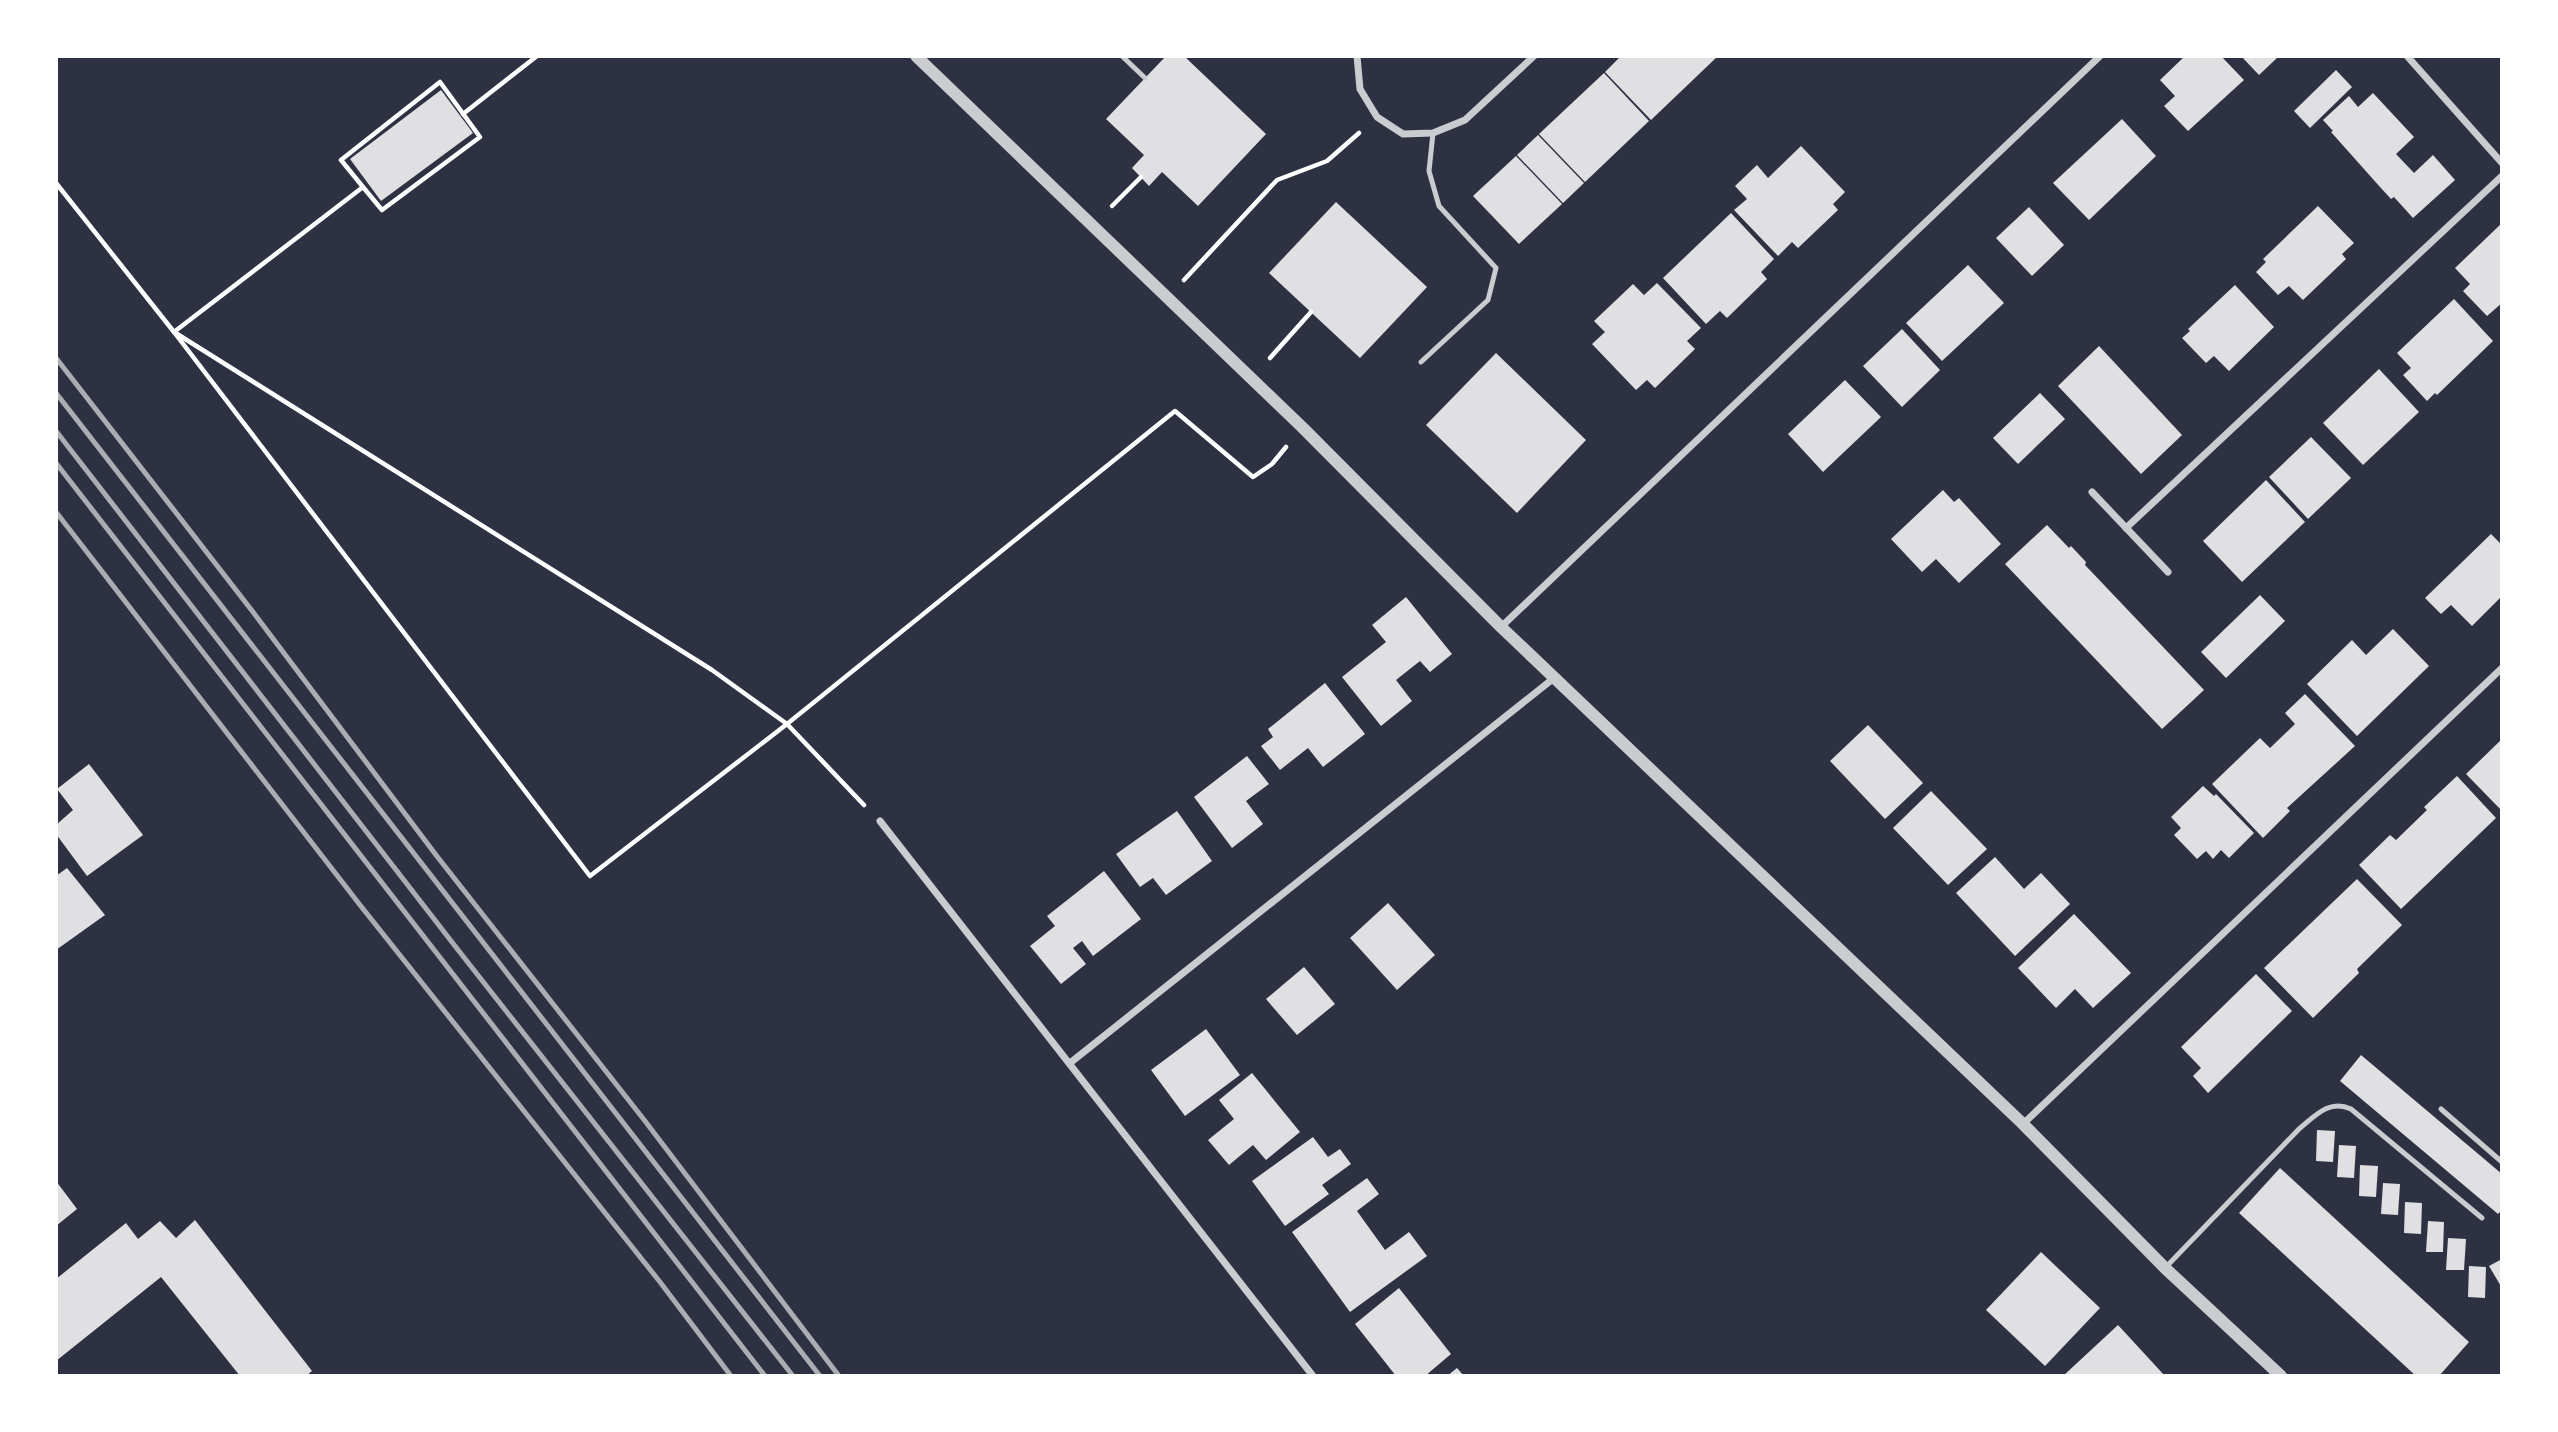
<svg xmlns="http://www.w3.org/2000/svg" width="2558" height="1432" font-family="'Asap Condensed',sans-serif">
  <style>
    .building { fill: #e0e0e3 }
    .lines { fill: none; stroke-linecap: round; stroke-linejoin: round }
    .path { stroke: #fff; stroke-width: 4.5 }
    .service { stroke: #caccd0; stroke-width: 5 }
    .minor { stroke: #caccd0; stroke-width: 7 }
    .tertiary { stroke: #caccd0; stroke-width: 12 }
    .rail { stroke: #abadb3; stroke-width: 5 }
  </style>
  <rect width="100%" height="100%" fill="#2d3142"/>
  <g class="building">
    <path d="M1166,56h18l82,78 -68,72 -36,-34 -13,14 -17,-18 12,-13 -38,-36z"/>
    <path d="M1621,56h97l-67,64 -46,-48z"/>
    <path d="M2185,56h36l23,24 -56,51 -24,-25 11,-10 -15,-16z"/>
    <path d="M2241,56h35l1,2 -18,17z"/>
    <path d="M2336,70l16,17 -42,41 -16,-17z"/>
    <path d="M1604,73l45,48 -64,61 -46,-48z"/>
    <path d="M441,90l32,43 -92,68 -31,-42z"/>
    <path d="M2373,93l41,44 -18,17 18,19 19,-18 22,25 -42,38 -19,-21 -3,2 -11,-12 -49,-55 2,-1 -10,-11 26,-24 9,11z"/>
    <path d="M2122,119l34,37 -67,64 -36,-37z"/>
    <path d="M1538,135l46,48 -21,20 -46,-48z"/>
    <path d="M1801,146l44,46 -12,12 5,6 -40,38 -6,-6 -14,14 -44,-46 13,-11 -12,-13 22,-21 11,13z"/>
    <path d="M1516,156l46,48 -43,40 -46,-48z"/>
    <path d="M1336,202l91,85 -67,71 -91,-85z"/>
    <path d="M2318,206l36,37 -12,11 4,5 -43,41 -14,-14 -11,9 -22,-23 10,-10 -3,-3z"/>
    <path d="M2029,207l35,38 -32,31 -36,-38z"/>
    <path d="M1731,213l43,46 -13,13 6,7 -40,39 -7,-7 -14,13 -43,-46z"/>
    <path d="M2502,223v80l-15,13 -24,-25 7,-7 -15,-16z"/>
    <path d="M1968,265l36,38 -62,58 -36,-38z"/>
    <path d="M1657,283l44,45 -14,13 8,8 -40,39 -8,-8 -11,10 -44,-46 13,-12 -11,-11 39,-37 11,11z"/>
    <path d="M2235,285l39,42 -45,44 -15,-15 -8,7 -24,-25 8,-7 -2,-2z"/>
    <path d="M2454,299l39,42 -56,54 -2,-2 -8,8 -24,-26 8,-7 -14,-15z"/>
    <path d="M1902,329l38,41 -38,37 -39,-41z"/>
    <path d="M2099,346l83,89 -41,39 -83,-88z"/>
    <path d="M1496,353l90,87 -69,73 -91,-88z"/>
    <path d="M2379,369l40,43 -56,53 -40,-42z"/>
    <path d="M1845,380l36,37 -58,55 -35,-38z"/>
    <path d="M2040,393l25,26 -47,45 -25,-26z"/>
    <path d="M2311,437l40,41 -43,41 -39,-42z"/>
    <path d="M2266,480l39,42 -63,60 -39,-41z"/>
    <path d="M1943,490l11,12 5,-4 42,46 -42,39 -23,-24 -14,13 -31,-33z"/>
    <path d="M2047,525l22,23 2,-2 15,16 -1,3 119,125 -42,39 -157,-165z"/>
    <path d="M2491,534l11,11v51l-30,30 -21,-21 -10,9 -16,-16z"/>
    <path d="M2260,595l25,26 -59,57 -25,-26z"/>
    <path d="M1406,597l46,57 -22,18 -10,-11 -24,19 16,21 -31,25 -39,-49 44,-35 -14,-17z"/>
    <path d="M2393,629l36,37 -72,70 -50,-52 45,-44 14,15z"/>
    <path d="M1325,683l40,51 -42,33 -15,-19 -28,22 -19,-24 12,-9 -5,-8z"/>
    <path d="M2305,694l50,52 -68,62 3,3 -27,27 -51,-54 48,-46 10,10 25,-24 -10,-11z"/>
    <path d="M1868,725l55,58 -38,36 -55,-58z"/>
    <path d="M2502,739v72l-36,-37z"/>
    <path d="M1247,756l22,28 -23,17 17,23 -31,24 -38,-51z"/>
    <path d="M89,764l54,71 -56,41 -31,-42v-9l17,-15 -16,-21z"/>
    <path d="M2457,776l39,42 -95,91 -42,-44 31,-30 6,5 31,-30 -3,-3z"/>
    <path d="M2203,786l11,10 2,-2 38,39 -25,25 -8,-8 -8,9 -7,-8 -9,8 -23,-24 7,-7 -10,-11z"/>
    <path d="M1931,791l56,58 -39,36 -55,-57z"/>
    <path d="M1177,811l35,50 -46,34 -13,-17 -13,9 -24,-33z"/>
    <path d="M1995,857l29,32 17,-16 29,31 -55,52 -59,-63z"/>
    <path d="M67,868l38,47 -49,35v-74z"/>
    <path d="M1104,871l37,48 -48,37 -11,-15 -9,7 13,16 -25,20 -31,-38 25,-20 -8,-10z"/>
    <path d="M2357,879l45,46 -45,44 2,4 -46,45 -49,-50z"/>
    <path d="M1388,903l47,52 -38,35 -47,-52z"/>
    <path d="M2074,914l57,59 -38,35 -18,-19 -19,19 -38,-40z"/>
    <path d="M1304,967l31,37 -38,31 -31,-36z"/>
    <path d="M2256,974l36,37 -84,82 -15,-17 8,-8 -20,-21z"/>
    <path d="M1206,1029l34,46 -55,41 -34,-46z"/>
    <path d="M2361,1055l141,119v36l-4,4 -158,-133z"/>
    <path d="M1252,1073l48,59 -34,28 -13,-15 -24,20 -21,-25 26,-21 -15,-19z"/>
    <path d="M2317,1130l18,1 -2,31 -17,-1z"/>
    <path d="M1313,1137l15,20 12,-8 11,15 -29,21 7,9 -44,32 -33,-45z"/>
    <path d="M2339,1145l17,1 -2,32 -17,-1z"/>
    <path d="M2360,1165l18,1 -2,31 -17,-1z"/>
    <path d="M2280,1168l189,174 -30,34h-23l-177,-163z"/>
    <path d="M1367,1178l12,16 -22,17 28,39 24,-18 18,24 -77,56 -58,-80z"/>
    <path d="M56,1181l21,28 -21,17z"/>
    <path d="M2383,1183l17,1 -2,31 -17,-1z"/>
    <path d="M2405,1202l17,1 -1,31 -17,-1z"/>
    <path d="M195,1220l117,151 -6,5h-66l-79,-99 -105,84v-82l70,-56 12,16 22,-18 16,17z"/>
    <path d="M2428,1221l16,1 -1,30h-17z"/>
    <path d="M2448,1238l18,1 -2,31h-18z"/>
    <path d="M2041,1252l59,56 -55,58 -59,-56z"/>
    <path d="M2502,1259v29l-13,-22z"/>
    <path d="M2469,1266l17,1 -1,31 -17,-1z"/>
    <path d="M1399,1288l52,66 -26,22h-29l-41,-52z"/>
    <path d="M2118,1325l47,51h-102z"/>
    <path d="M1457,1368l7,8h-17z"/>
  </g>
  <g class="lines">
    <g class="path">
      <path d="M463,114l74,-58"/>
      <path d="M56,183l118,149 538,338 75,54 77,81"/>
      <path d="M363,187l-22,-27 99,-78 40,55 -98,73 -19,-23 -189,145 416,544 197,-152 388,-313 78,66 19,-13 14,-17"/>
      <path d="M1112,206l29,-29"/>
      <path d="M1184,280l93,-100 50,-19 32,-28"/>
      <path d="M1270,358l41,-46"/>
    </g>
    <g class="service">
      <path d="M1122,56l23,22"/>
      <path d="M1421,362l67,-62 8,-32 -57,-62 -10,-35 4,-38"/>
      <path d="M2441,1109l61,53"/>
      <path d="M2165,1268l134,-139c16,-13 30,-30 52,-20l131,109"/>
    </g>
    <g class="minor">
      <path d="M1357,56l3,33 17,28 26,17 30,-1 32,-13 69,-64"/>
      <path d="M2407,56l95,107"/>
      <path d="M2092,492l76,80"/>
      <path d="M2126,528l376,-352"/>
      <path d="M1501,627l599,-571"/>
      <path d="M880,821l433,555"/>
      <path d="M1070,1063l484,-385"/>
      <path d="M2023,1124l479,-456"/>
    </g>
    <path class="tertiary" d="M916,56l387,372 198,199 522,497 142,144 116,108"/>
    <g class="rail">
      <path d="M56,358l197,254 183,243 209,266 194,255"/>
      <path d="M56,393l764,983"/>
      <path d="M56,431l399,515 338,430"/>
      <path d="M56,463l709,913"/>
      <path d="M56,512l304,393 300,377 71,94"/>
    </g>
  </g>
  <rect width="2558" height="1432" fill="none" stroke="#ffffff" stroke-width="116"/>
</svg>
